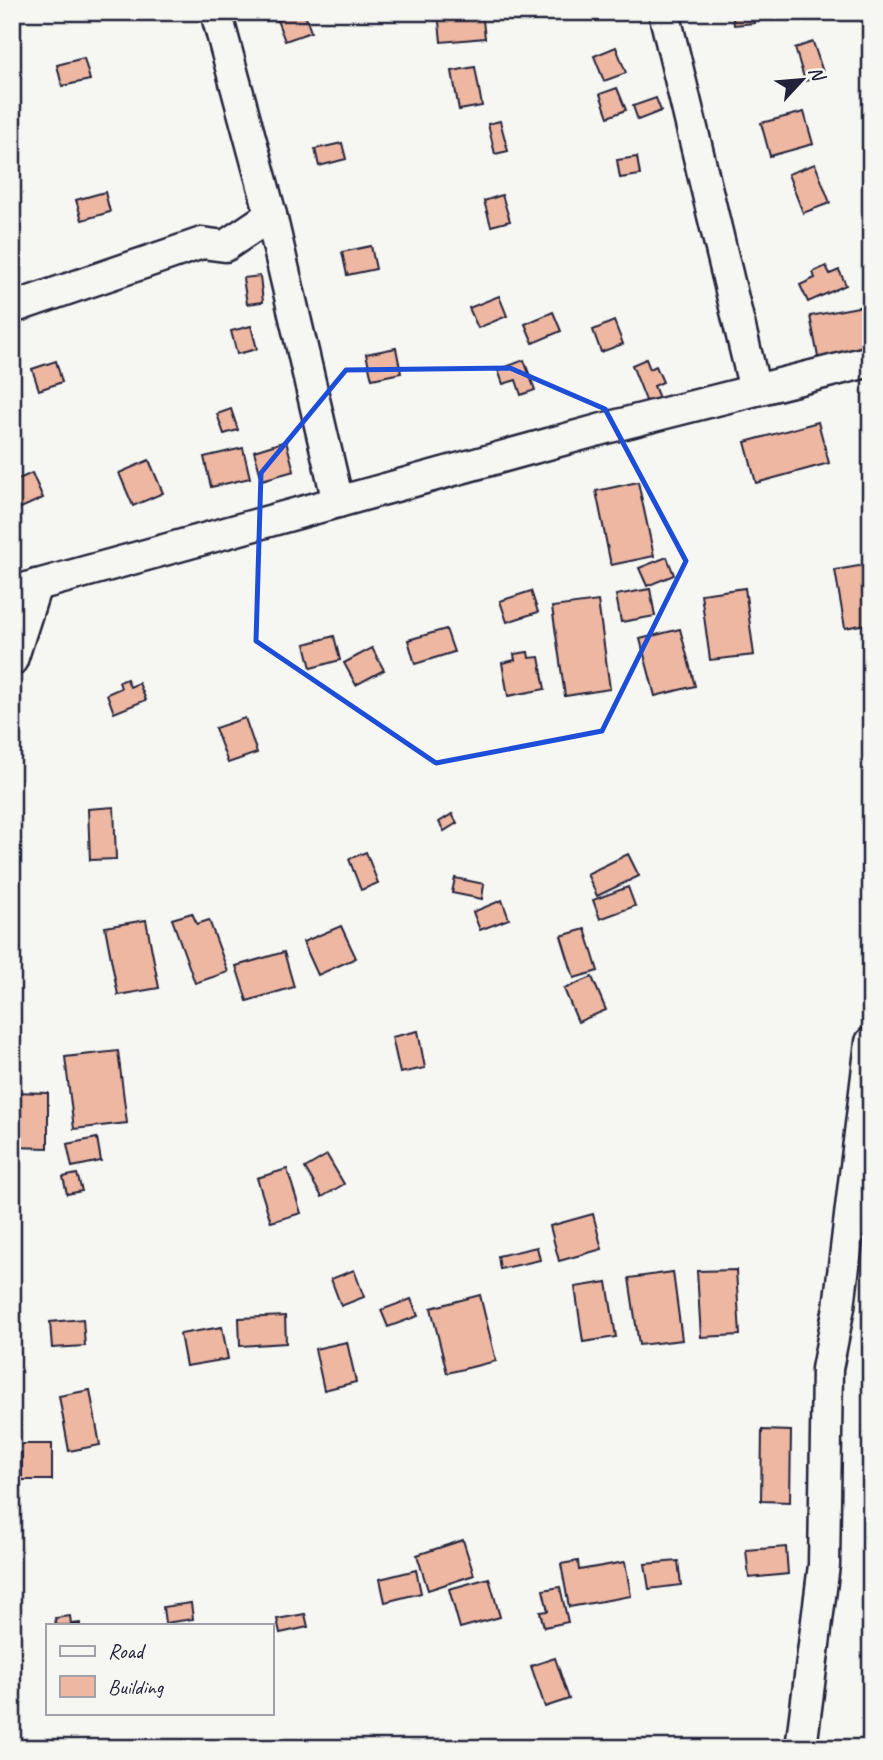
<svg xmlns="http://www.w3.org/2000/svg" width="883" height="1760" font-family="Caveat,sans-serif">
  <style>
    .building { fill: #edb7a2; stroke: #22223b; stroke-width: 2 }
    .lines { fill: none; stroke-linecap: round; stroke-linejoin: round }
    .street-casing { stroke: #22223b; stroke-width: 35 }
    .street { stroke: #f6f6f2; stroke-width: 30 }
    .marked { fill: none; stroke: #1d4ed8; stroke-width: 5; stroke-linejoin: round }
  </style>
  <rect width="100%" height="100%" fill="#f6f6f2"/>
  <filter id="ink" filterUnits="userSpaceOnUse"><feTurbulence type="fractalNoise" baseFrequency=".0143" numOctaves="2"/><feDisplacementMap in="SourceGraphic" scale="14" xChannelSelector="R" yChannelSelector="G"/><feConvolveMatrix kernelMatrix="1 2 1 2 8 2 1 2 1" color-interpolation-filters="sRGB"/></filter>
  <g filter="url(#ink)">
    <g class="building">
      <path d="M299,12h5l7,20 -26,9 -8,-21z"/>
      <path d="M438,12h44l3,26 -44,4z"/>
      <path d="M732,12h20l2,11 -20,2z"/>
      <path d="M813,42l11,33 -19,6 -10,-33z"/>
      <path d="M616,47l10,26 -22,8 -10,-25z"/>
      <path d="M84,58l6,22 -28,6 -5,-21z"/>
      <path d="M475,67l7,39 -23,4 -7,-39z"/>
      <path d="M617,88l9,22 -18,7 -8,-23z"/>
      <path d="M656,98l5,13 -23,9 -5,-14z"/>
      <path d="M804,112l9,32 -43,12 -9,-33z"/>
      <path d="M500,121l8,30 -13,3 -7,-30z"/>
      <path d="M342,143l4,16 -27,7 -4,-17z"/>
      <path d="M637,157l3,18 -20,3 -3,-18z"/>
      <path d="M815,164l15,39 -27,10 -15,-39z"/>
      <path d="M105,192l5,20 -28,8 -6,-20z"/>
      <path d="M502,195l8,26 -19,5 -7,-25z"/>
      <path d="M371,246l5,23 -29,6 -5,-23z"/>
      <path d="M826,266l4,8 9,-4 7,15 -38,17 -8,-17 15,-7 -2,-6z"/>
      <path d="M260,276l3,26 -16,2 -4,-26z"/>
      <path d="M499,296l8,20 -29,12 -9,-20z"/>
      <path d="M869,305l2,47 -52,10 -9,-46z"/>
      <path d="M553,312l8,19 -28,12 -8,-19z"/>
      <path d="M614,321l9,23 -22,8 -8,-22z"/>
      <path d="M251,326l6,23 -20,5 -6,-23z"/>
      <path d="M396,348l5,25 -29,6 -6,-25z"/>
      <path d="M646,359l4,10 6,-3 7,16 -9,4 5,12 -12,5 -15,-38z"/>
      <path d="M524,360l11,30 -14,5 -5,-15 -13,4 -5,-14z"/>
      <path d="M56,361l6,21 -23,8 -7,-21z"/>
      <path d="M231,409l7,21 -14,4 -7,-20z"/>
      <path d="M818,422l11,41 -73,20 -11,-41z"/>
      <path d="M286,441l8,30 -32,9 -8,-29z"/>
      <path d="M243,448l7,30 -39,9 -7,-30z"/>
      <path d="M149,460l14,33 -30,13 -14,-33z"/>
      <path d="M32,473l11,25 -31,14v-30z"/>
      <path d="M638,482l16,74 -43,9 -15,-74z"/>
      <path d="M667,557l7,18 -27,11 -8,-18z"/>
      <path d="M871,564v59l-26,5 -10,-58z"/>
      <path d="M745,588l9,67 -44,5 -9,-66z"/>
      <path d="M650,589l5,27 -34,6 -5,-27z"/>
      <path d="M531,591l7,21 -31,10 -7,-21z"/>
      <path d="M598,601l12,88 -45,7 -13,-89z"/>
      <path d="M446,629l8,23 -39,12 -7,-24z"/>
      <path d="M680,629l15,57 -40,10 -15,-57z"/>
      <path d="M334,636l6,24 -29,8 -6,-24z"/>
      <path d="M372,648l12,22 -28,15 -12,-22z"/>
      <path d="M528,652l1,6 10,-1 6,32 -37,7 -6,-33 13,-3 -1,-6z"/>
      <path d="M127,679l3,8 9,-4 7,17 -32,13 -7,-19 14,-6 -2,-6z"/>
      <path d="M245,718l12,35 -29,10 -13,-35z"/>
      <path d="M114,807l2,52 -26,1 -2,-51z"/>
      <path d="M452,814l5,9 -13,8 -5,-9z"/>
      <path d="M366,852l12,31 -17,7 -12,-31z"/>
      <path d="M628,854l11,22 -42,20 -10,-22z"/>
      <path d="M455,878l29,6 -2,15 -30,-6z"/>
      <path d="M628,887l7,19 -35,13 -7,-19z"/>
      <path d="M502,900l7,19 -29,11 -7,-18z"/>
      <path d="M192,913l5,11 12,-4 19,52 -33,11 -23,-64z"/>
      <path d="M146,920l13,68 -41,7 -13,-68z"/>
      <path d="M341,926l15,32 -38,17 -15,-33z"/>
      <path d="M585,929l13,42 -24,7 -13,-42z"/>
      <path d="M284,952l10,35 -47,14 -11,-35z"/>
      <path d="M592,977l14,33 -28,12 -14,-33z"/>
      <path d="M418,1031l7,37 -25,5 -8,-36z"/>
      <path d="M118,1051l9,72 -53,6 -9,-72z"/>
      <path d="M12,1092l36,1v55l-36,-1z"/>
      <path d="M97,1138l4,23 -29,6 -5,-23z"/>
      <path d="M327,1155l17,29 -22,13 -17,-29z"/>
      <path d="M287,1169l14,44 -30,9 -14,-44z"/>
      <path d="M77,1174l5,17 -15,3 -4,-17z"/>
      <path d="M593,1214l9,35 -43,12 -9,-35z"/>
      <path d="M537,1247l3,13 -40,9 -2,-13z"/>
      <path d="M354,1270l10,27 -23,9 -10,-27z"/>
      <path d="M736,1270l4,65 -39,2 -4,-66z"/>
      <path d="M673,1272l9,68 -43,5 -10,-67z"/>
      <path d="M607,1282l9,55 -33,5 -8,-55z"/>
      <path d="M480,1295l16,66 -49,12 -16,-65z"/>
      <path d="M411,1299l7,17 -30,11 -7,-17z"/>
      <path d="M285,1316l1,27 -46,3 -1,-28z"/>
      <path d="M83,1319l2,27 -33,2 -2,-26z"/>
      <path d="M222,1327l6,32 -42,7 -6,-32z"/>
      <path d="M347,1342l9,40 -32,8 -9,-41z"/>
      <path d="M90,1390l10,55 -31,6 -10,-55z"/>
      <path d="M762,1430l29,1 -1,71 -29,-1z"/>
      <rect x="22" y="1444" width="30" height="36"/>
      <path d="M463,1540l11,35 -46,15 -11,-35z"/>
      <path d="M786,1547l2,27 -39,4 -3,-28z"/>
      <path d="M578,1561l1,9 46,-8 6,34 -62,11 -8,-43z"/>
      <path d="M678,1561l3,24 -32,4 -4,-25z"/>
      <path d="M416,1570l5,23 -36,9 -5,-23z"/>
      <path d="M489,1578l11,39 -40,11 -11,-39z"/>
      <path d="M560,1587l8,35 -24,5 -4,-15 8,-1 -5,-21z"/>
      <path d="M191,1603l2,16 -28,4 -2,-16z"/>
      <path d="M305,1614l3,13 -28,6 -3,-14z"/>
      <path d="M70,1616l1,8 9,-1v2h-24l-1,-7z"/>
      <path d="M555,1658l14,41 -24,8 -14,-41z"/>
    </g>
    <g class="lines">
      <defs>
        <g id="street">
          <path d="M216,12l55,203 67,287"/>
          <path d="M664,12l91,378"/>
          <path d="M12,308l190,-65 23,3 46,-31"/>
          <path d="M12,592l594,-164 265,-67"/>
          <path d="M12,660l24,-75"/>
          <path d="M801,1748l23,-183 3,-196 12,-62 32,-265"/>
        </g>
      </defs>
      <use href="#street" class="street-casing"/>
      <use href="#street" class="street"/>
    </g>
  </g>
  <path class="marked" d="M510,368l95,41 81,152 -84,170 -166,32 -180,-122 5,-168 85,-103z"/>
  <rect width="883" height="1760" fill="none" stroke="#f6f6f2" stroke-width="42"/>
  <rect x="21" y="21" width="841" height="1718" fill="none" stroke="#22223b" stroke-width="2.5" filter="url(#ink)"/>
  <rect x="46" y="1624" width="228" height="91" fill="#f6f6f2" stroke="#a1a1a9" stroke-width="2"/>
  <rect x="60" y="1646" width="35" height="10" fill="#f6f6f2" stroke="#a1a1a9" stroke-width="2"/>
  <text x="108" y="1658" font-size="21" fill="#22223b">Road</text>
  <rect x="60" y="1676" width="35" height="21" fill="#edb7a2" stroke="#a1a1a9" stroke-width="2"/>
  <text x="108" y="1694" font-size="21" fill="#22223b">Building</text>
  <g transform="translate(802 80) rotate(64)" stroke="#f6f6f2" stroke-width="5" paint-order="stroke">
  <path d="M0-5L12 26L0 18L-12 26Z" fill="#22223b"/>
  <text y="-10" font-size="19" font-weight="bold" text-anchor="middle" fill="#22223b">N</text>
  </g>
</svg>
